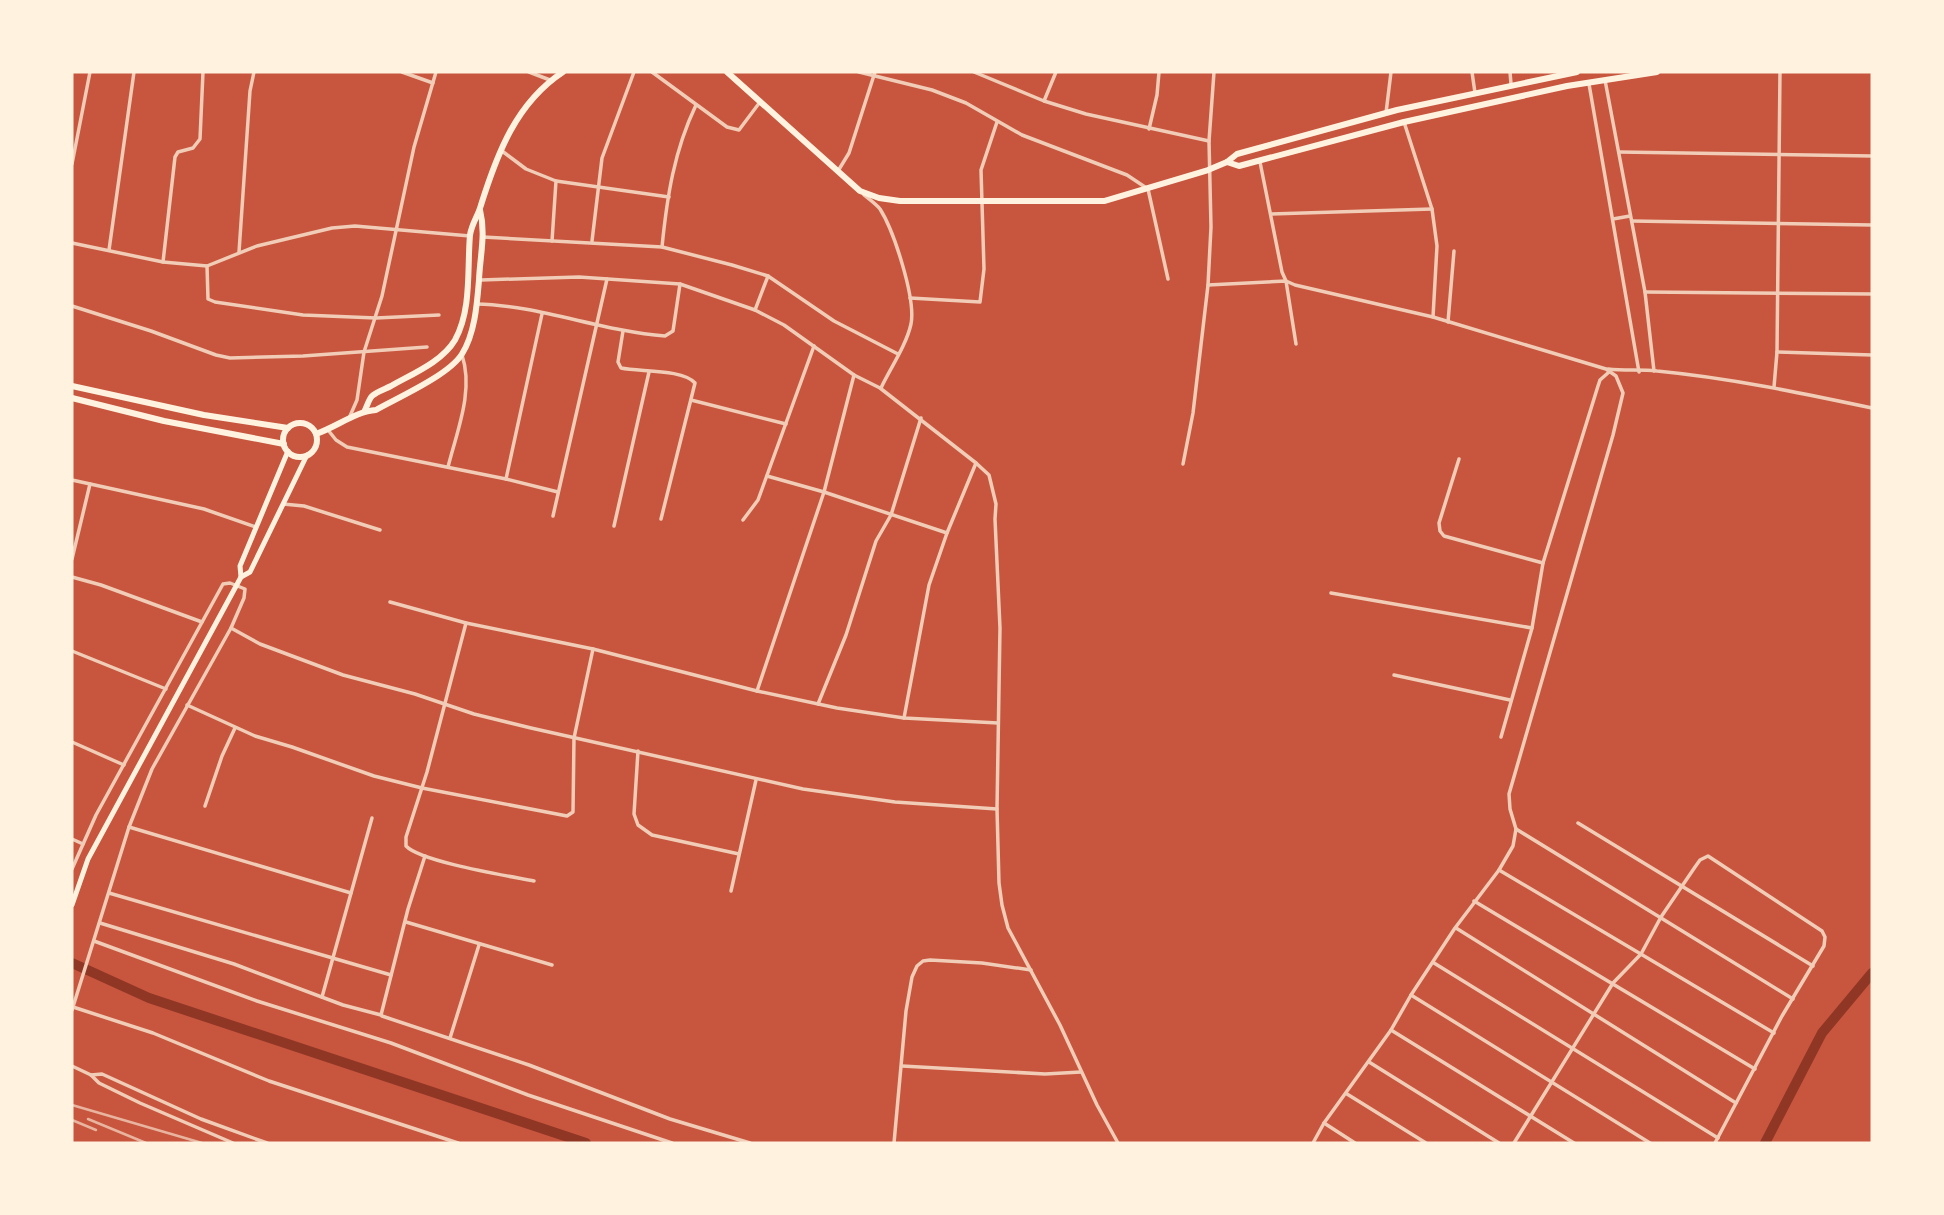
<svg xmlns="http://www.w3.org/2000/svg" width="1944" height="1215" font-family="'Public Sans',sans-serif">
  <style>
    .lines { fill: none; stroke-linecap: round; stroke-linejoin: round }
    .canal { stroke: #8f3625; stroke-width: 10 }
    .minor { stroke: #f1ccb7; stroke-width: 3.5 }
    .secondary { stroke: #fff3e0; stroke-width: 5 }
    .primary { stroke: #fff3e0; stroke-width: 6 }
    .rail { stroke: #e9b49f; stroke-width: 2.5 }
  </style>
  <rect width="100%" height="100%" fill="#c8553d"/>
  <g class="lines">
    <g class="canal">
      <path d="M72,963l77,35 437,145"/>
      <path d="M1765,1143l57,-110 50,-60"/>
    </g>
    <g class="minor">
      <path d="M402,72l31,11"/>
      <path d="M529,72l21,8"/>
      <path d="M652,72l75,55 12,3 21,-28"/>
      <path d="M859,72l73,18 34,13 56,32 105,40 21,14 20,90"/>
      <path d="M974,72l70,29 42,13 123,27"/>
      <path d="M1472,72l3,21"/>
      <path d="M1510,72l1,12"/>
      <path d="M1605,80l40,212 9,79"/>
      <path d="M1589,84l50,288"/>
      <path d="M1044,101l12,-29"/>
      <path d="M1386,113l5,-41"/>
      <path d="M1404,122l28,87 5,37 -4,71"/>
      <path d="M1149,129l8,-34 2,-23"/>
      <path d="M502,151l24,18 30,12 113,16"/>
      <path d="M1619,152l253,4"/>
      <path d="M1260,162l22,110 4,9 9,4 138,32 173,52 10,7 7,17 -10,42 -104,359 1,15 6,20 -3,17 -14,24 -44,58 -44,67 -20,35 -67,93 -11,20"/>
      <path d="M72,164l18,-92"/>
      <path d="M838,171l11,-18 26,-81"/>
      <path d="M864,195c5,4 12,9 16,14 14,22 36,90 31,115 -5,22 -20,43 -30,64"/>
      <path d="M1271,214l161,-5"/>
      <path d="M1613,219l17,-3"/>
      <path d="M1632,221l240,4"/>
      <path d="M483,237l179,10 70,18 36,11 66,45 64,33"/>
      <path d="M552,241l4,-60"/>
      <path d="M592,241l10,-83 32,-86"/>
      <path d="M72,243l91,19 44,4 50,-20 75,-18 23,-2 115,10"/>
      <path d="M662,247c5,-50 12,-96 34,-142"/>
      <path d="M109,250l25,-178"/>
      <path d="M239,252l11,-161 4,-19"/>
      <path d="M163,262l12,-105 3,-5 15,-4 7,-9 3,-67"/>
      <path d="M207,266l1,33 7,3 88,13 73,3 63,-3"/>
      <path d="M481,280l98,-3 101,7 75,26 29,15 70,50 26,13 96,75 13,12 7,29 -1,15 5,109 -3,181 2,74 3,22 6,23 52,97 37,80 21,38"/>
      <path d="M1208,285l78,-4 10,63"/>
      <path d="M1645,292l227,2"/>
      <path d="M910,298l70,4 4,-33 -3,-99 16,-48"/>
      <path d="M476,304c62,1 125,27 189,32l8,-5 7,-47"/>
      <path d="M72,306l79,25 65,24 14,3 73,-2 124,-9"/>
      <path d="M755,310l13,-34"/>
      <path d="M1448,322l6,-71"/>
      <path d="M623,331l-5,31 3,6c19,4 62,1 74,15l-34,136"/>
      <path d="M1777,352l95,3"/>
      <path d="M1608,369c17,2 33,0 49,2 73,7 144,22 215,37"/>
      <path d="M1774,387l3,-35 3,-280"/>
      <path d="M691,400l95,24"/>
      <path d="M350,416l7,-16 7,-48 18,-56 32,-149 22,-75"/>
      <path d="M328,430l8,10 11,7 159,32 52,13"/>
      <path d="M1459,459l-20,64 1,8 4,5 99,27"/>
      <path d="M1183,464l10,-51 15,-128 3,-58 -2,-86 5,-69"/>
      <path d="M448,467c9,-36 26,-76 14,-112"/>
      <path d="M767,476l57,16 123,41"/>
      <path d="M506,479l36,-165"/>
      <path d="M72,480l132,29 52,18"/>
      <path d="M283,504l21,2 76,24"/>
      <path d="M553,516l54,-237"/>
      <path d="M743,520l15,-20 56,-154"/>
      <path d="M614,526l35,-154"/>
      <path d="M72,559l18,-75"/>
      <path d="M72,577l29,8 101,37"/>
      <path d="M1331,593l201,35"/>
      <path d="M390,602l76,21 127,26 164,42 80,17 67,10 94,5"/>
      <path d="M466,623l-39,149 -21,65v9c15,16 103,30 128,35"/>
      <path d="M231,628l29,16 83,31 72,19 59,20 57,14 272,61 92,13 102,7"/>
      <path d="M72,651l94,38"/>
      <path d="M1394,675l116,25"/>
      <path d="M757,691l67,-199 30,-117"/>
      <path d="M818,704l28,-69 30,-94 15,-26 30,-97"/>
      <path d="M187,705l68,31 37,11 82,29 48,12 145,28 6,-4 1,-74 19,-89"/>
      <path d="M904,718l25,-133 18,-52 29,-70"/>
      <path d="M1501,737l31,-109 11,-65 55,-177 2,-6 9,-8"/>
      <path d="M72,742l52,23"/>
      <path d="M638,751l-4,63 4,11 14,10 87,19"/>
      <path d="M205,806l17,-50 13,-28"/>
      <path d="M1578,823l235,143"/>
      <path d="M129,827l222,66"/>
      <path d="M1516,829l277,170"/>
      <path d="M72,839l11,5"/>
      <path d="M72,869l24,-54 127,-231 7,-1 15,6 -1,9 -13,30 -79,141 -23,58 -57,183"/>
      <path d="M1499,870l275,163"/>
      <path d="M731,891l25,-111"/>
      <path d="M109,893l282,82"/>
      <path d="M1474,901l281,168"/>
      <path d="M406,922l146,43"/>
      <path d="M100,923l134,41 109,41 38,10 27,-106 17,-53"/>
      <path d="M1456,928l280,175"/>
      <path d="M94,941l163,60 134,42 137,52 144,48"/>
      <path d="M1434,963l284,175"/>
      <path d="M1411,995l239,148"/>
      <path d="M322,997l50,-179"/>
      <path d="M73,1007l80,26 116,48 189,62"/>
      <path d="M382,1016l147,49 141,54 80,24"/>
      <path d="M1391,1030l183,113"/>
      <path d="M450,1038l29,-93"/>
      <path d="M1369,1062l130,81"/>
      <path d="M72,1066l19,9 8,8 41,20 93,40"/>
      <path d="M902,1066l143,8 36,-2"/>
      <path d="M91,1075l11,-1 99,45 66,24"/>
      <path d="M1347,1094l79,49"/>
      <path d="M1324,1123l31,20"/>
      <path d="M894,1143l12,-132 6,-34 5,-11 6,-5 7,-1 52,3 49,7"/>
      <path d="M1514,1143l99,-160 28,-29 20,-37 34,-50 5,-7 8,-4 114,75 3,6 -1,9 -42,70 -67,127"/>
    </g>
    <g class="secondary">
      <path d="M241,577l-1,-11 48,-115"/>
      <path d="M72,905l16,-46 153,-282 9,-5 57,-117"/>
    </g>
    <g class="primary">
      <path d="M727,72l133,119 19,7 21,3h204l104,-31 19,-8 10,-8 160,-44 180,-38"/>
      <path d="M1227,162l12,4 165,-44 163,-36 90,-14"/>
      <path d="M72,386l132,29 84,13"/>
      <path d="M72,398l92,23 120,23"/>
      <path d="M365,410c2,-4 4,-11 7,-14 4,-4 13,-7 19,-10 21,-12 51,-24 64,-46 17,-31 12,-71 15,-105 2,-12 8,-19 11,-30 16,-51 35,-102 82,-133"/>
      <circle cx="300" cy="440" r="17"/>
      <path d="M316,434c20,-7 41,-23 60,-24 23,-13 73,-35 86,-56 13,-21 15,-50 17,-74 1,-24 7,-46 1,-70"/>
    </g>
    <g class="rail">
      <path d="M72,1105l130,38"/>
      <path d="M88,1119l58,24"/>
      <path d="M72,1120l24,10"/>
    </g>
  </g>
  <rect width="1944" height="1215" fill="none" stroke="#fff3e0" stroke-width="147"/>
</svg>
